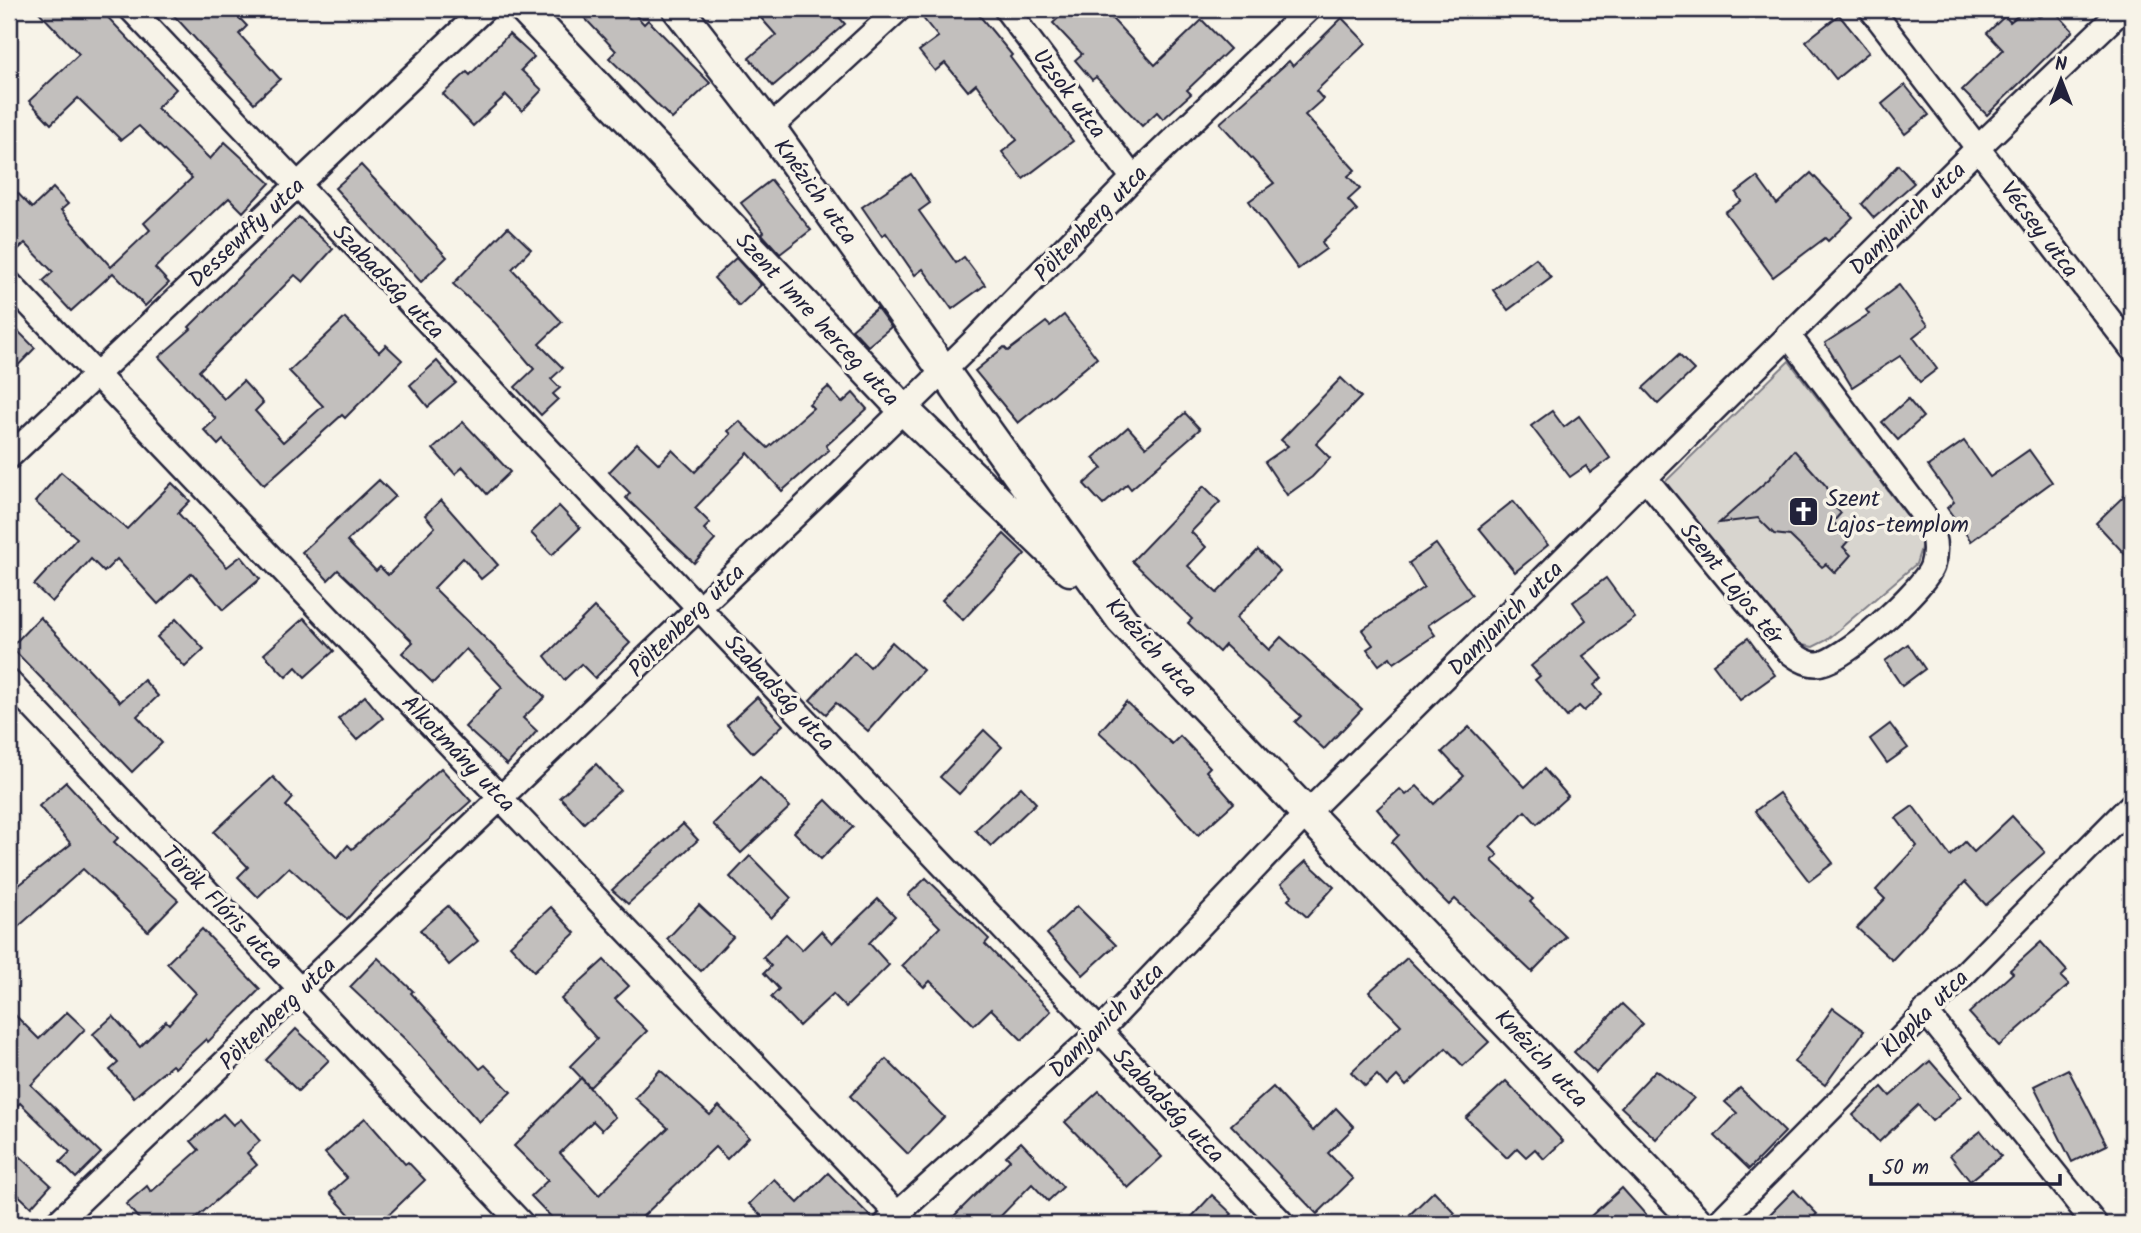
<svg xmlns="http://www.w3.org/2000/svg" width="2141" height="1233" font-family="Kalam,sans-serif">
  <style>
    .green { fill: #d8d5cf; stroke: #7d7c85; stroke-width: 2 }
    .building { fill: #c2bfbd; stroke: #22223b; stroke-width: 2 }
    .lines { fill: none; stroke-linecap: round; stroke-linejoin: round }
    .minor-casing { stroke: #22223b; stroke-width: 28 }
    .tertiary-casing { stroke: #22223b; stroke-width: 35 }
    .minor { stroke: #f7f3e8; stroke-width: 23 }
    .tertiary { stroke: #f7f3e8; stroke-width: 30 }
    .labels { text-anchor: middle; stroke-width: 7; stroke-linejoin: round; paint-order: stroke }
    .street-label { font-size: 23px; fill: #22223b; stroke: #f7f3e8 }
    .poi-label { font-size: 23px; fill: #22223b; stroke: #f7f3e8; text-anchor: start }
  </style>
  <rect width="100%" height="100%" fill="#f7f3e8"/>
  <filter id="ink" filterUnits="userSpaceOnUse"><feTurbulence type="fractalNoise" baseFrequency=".0143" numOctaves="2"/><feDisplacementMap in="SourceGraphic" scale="14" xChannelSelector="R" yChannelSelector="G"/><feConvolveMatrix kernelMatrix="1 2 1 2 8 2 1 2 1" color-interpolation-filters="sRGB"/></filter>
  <g filter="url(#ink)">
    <path class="green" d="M1789,361l132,173v14l-5,16 -89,76 -14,7 -16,-3 -135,-159z"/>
    <g class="building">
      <path d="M36,9h64l76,80 -19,19 53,51 15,-17 45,41 -27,29 -14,-14 -74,70 14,15 -24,23 -32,-33 -42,38 -28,-30 10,-9 -28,-29 -16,15v-74l23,24 21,-20 15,16 -7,6 50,57 39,-37 -6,-7 48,-45 -53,-52 -18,14 -43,-42 -27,26 -22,-23 50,-47z"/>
      <path d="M168,9h63l16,17 -8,8 41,45 -26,24z"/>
      <path d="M576,9h54l14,15 4,-4 62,63 -38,36 -63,-61 7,-7z"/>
      <path d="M753,9h79l13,15 -72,62 -24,-28 27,-23z"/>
      <path d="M932,9h42l38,46 -2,2 63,84 -50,38 -21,-27 15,-12 -41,-56 -8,7 -23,-28 -10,8 -16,-20 19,-14 -16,-20z"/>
      <path d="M1068,9h35l52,56 47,-45 28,29 -43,41 4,4 -28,25 -6,-7 -15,14 -46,-49 -4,3 -17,-20 7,-6 -29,-31z"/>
      <path d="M2026,9h5l8,8 14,-8 20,22 -86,84 -25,-25 41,-40 -16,-17 18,-17 5,6z"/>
      <path d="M1839,15l30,37 -33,27 -30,-38z"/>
      <path d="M1342,18l24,25 -50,48 7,8 -18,16 50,55 -7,6 12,13 -12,11 9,10 -35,32 4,7 -28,20 -49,-68 25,-18 -54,-60 69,-62 4,5z"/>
      <path d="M509,34l25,23 -13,13 21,20 -20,21 -16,-16 -33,31 -30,-32 24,-22 3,3z"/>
      <path d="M1905,85l24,30 -24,19 -23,-30z"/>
      <path d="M361,165l86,92 -26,25 -86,-94z"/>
      <path d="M1898,165l16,18 -40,35 -12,-14z"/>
      <path d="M1811,173l42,44 -25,24 -3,-3 -52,39 -48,-65 16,-11 -5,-8 21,-16 20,27z"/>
      <path d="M911,174l19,29 -11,8 37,52 8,-6 21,28 -33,24 -29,-40 -8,6 -29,-42 -4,3 -20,-29z"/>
      <path d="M771,180l40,50 -31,24 -18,-20 2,-2 -23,-29z"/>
      <path d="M299,217l34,32 -30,33 -8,-7 -96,96 25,28 19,-18 20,22 -8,8 28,31 40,-36 -34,-35 56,-53 34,34 7,-7 16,15 -57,58 -3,-3 -78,70 -41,-45 -5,5 -14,-15 12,-11 -57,-62 32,-28 -2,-2z"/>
      <path d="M508,227l23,22 -19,20 50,53 -23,22 24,24 -12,11 9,9 -7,6 5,5 -17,16 -26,-28 19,-18 -39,-46 -42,-39z"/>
      <path d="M736,258l25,27 -22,21 -25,-28z"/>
      <path d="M1536,258l15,20 -43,32 -15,-20z"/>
      <path d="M1899,285l29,40 -15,12 24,32 -17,13 -20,-26 -48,31 -27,-44 44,-29 -3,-4z"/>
      <path d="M877,308l14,19 -23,19 -16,-17z"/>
      <path d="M1064,315l33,43 -79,65 -43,-52 29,-24 4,4 38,-29 4,4z"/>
      <path d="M9,322l26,26 -26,27z"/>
      <path d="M1679,355l15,15 -36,34 -15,-16z"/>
      <path d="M437,361l19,22 -28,24 -18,-22z"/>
      <path d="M1341,378l20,19 -45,47 14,14 -18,19 -25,18 -22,-33 23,-16 -7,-6z"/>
      <path d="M828,387l14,16 11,-10 14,16 -41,37 3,4 -47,41 -34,-38 -53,55 15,15 -6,6 11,11 -21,23 -68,-65 4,-5 -21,-21 28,-29 22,21 13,-14 23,22 36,-38 -3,-3 11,-10 29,27 45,-40 -4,-4z"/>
      <path d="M1908,399l15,18 -25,23 -16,-18z"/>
      <path d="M1552,411l12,16 15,-11 31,42 -20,15 -4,-7 -16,11 -39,-51z"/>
      <path d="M1185,413l15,16 -69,60 -4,-5 -24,21 -19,-21 18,-16 -9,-10 35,-31 18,20z"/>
      <path d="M463,422l47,50 -23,22 -24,-27 -8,7 -22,-25z"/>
      <path d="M1964,441l26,36 39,-27 23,32 -81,59 -24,-33 7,-6 -26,-36z"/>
      <path d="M1794,450l33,37 2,15 12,11 -8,9 17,17 -7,8 8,8 -16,18 -9,-9 -4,3 -32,-31 -16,-2 -16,-16 -39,5 50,-44z"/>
      <path d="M61,472l66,57 45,-46 18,18 -12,12 49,54 14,-11 19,23 -37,31 -31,-37 -34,31 -41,-45 -13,13 -13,-13 -39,43 -18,-17 43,-47 -42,-36z"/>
      <path d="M379,480l16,16 -48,45 29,30 4,-4 8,8 47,-48 -10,-12 16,-15 57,65 -17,14 -18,-21 -29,30 111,109 -22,21 14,13 -30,34 -42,-38 37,-40 -36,-38 -33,34 -31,-30 11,-11 -75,-72 -10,10 -26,-28z"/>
      <path d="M1204,486l16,16 -29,30 15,15 -18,19 29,27 41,-43 22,21 -44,47 33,32 12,-13 81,72 -38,40 -29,-27 6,-6 -76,-71 -6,7 -31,-29 4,-4 -60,-58z"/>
      <path d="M2132,488v74l-36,-39z"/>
      <path d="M1513,501l35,44 -33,27 -36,-44z"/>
      <path d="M559,506l21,22 -28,27 -21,-22z"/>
      <path d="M1004,534l21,20 -62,66 -21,-20z"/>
      <path d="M1436,544l36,51 -44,30 7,10 -41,28 -4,-6 -11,8 -12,-16 6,-4 -11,-15 62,-43 -15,-24z"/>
      <path d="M1606,578l29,40 -52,38 19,22 -8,7 8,10 -18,16 -5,-5 -12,11 -32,-37 5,-4 -9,-10 55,-46 -13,-18z"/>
      <path d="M594,607l36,36 -35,35 -14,-14 -17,16 -19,-24z"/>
      <path d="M40,617l80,85 24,-22 14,16 -21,20 25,27 -30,29 -121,-125z"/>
      <path d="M304,618l30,33 -29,26 -9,-10 -10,10 -22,-23z"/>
      <path d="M176,619l28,30 -19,18 -28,-30z"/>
      <path d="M1748,638l27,37 -35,25 -27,-36z"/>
      <path d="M892,642l31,28 -55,61 -32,-28 -10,11 -16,-14 44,-48 16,15z"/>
      <path d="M1908,644l17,25 -23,17 -17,-25z"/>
      <path d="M365,696l18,22 -26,22 -19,-21z"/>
      <path d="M757,697l26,28 -30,28 -26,-28z"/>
      <path d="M1126,702l46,42 8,-8 30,31 -4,4 28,32 -36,32 -64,-71 -35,-32z"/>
      <path d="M1890,724l18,24 -21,15 -17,-24z"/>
      <path d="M1469,727l56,60 19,-18 24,27 -31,28 -12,-13 -35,36 8,8 -6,6 41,38 -3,3 36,35 -34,35 -77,-73 -6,6 -23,-23 -34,-40 7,-7 -22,-26 23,-20 6,6 11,-9 17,18 30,-28 -22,-24z"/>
      <path d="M984,730l18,17 -43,47 -19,-17z"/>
      <path d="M596,764l24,26 -36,33 -24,-26z"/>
      <path d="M441,768l30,33 -87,78 -37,40 -58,-52 -31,30 -20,-20 10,-10 -34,-35 59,-55 20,21 -7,8 51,52 11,-13 4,4z"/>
      <path d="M760,778l30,29 -49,46 -28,-29z"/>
      <path d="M66,782l52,56 -4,4 64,58 -30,31 -65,-62 -74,66v-42l62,-49 -32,-38z"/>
      <path d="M1021,787l15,16 -45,43 -16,-16z"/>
      <path d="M1779,793l54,70 -24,18 -54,-70z"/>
      <path d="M826,800l27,27 -32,32 -27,-27z"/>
      <path d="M1913,806l37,50 15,-14 9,10 38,-36 33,36 -59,53 -21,-23 -73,78 -35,-32 28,-29 -9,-9 41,-44 -21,-28z"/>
      <path d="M683,824l15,16 -70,64 -16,-14z"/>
      <path d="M750,856l41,42 -20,20 -41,-41z"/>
      <path d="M1306,861l28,26 -27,30 -19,-17 4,-5 -11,-11z"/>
      <path d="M926,878l63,61 -4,5 66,67 -29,29 -31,-31 -17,16 -44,-44 -6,6 -22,-21 38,-39 -32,-32z"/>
      <path d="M878,899l17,17 -26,27 20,22 -43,42 -13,-13 -34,32 -28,-29 8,-8 -15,-16 7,-7 -8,-9 23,-23 16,16 19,-19 11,12z"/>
      <path d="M699,905l34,32 -32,34 -34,-32z"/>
      <path d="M448,906l30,35 -29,24 -29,-35z"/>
      <path d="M1077,906l39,39 -33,30 -36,-41z"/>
      <path d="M551,907l24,26 -41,38 -24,-26z"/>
      <path d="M202,929l58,60 -52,53 -2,-3 -31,29 -3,-3 -38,32 -24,-27 8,-7 -25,-29 20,-18 27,31 26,-26 3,3 27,-31 -29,-30z"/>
      <path d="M2041,942l26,29 -6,6 8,8 -70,61 -30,-33 44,-40 -3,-3z"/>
      <path d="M378,958l35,33 -2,2 69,76 5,-4 26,27 -32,30 -73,-82 -56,-53z"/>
      <path d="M1407,958l82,84 -26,24 -17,-18 -40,38 -9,-10 -10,10 -10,-11 -12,11 -14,-14 50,-47 -32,-33z"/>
      <path d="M604,960l25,26 -14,13 32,32 -57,56 -20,-21 27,-27 -36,-40z"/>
      <path d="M1622,1004l21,20 -47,49 -22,-21z"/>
      <path d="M1833,1008l31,23 -39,54 -31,-23z"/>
      <path d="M9,1009l30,30 28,-27 18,17 -54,56 70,68 -25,25 -16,-16 10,-10 -50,-49 -11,11z"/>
      <path d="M296,1029l33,31 -31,31 -32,-31z"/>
      <path d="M886,1059l58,58 -36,37 -58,-58z"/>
      <path d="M1930,1061l31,35 -29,25 -14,-16 -39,37 -26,-27 29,-28 8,9z"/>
      <path d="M2068,1069l39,76 -35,17 -38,-76z"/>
      <path d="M660,1070l50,45 9,-9 30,31 -22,22 -12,-12 -80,77h-77l-27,-28 17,-16 -34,-34 67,-68 34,39 -13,13 -9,-9 -33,32 39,42 69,-67 -33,-30z"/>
      <path d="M1656,1070l38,28 -38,41 -35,-32z"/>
      <path d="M1506,1081l57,60 -19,18 -9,-10 -9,8 -9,-9 -10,10 -41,-40z"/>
      <path d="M1273,1087l40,44 23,-23 18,19 -26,26 25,26 -36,35 -86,-89z"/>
      <path d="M1740,1088l45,44 -36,37 -34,-33 22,-23 -12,-11z"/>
      <path d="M1099,1091l63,66 -34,31 -63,-66z"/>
      <path d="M223,1114l10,11 8,-6 19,22 -13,12 10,12 -68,59h-46l-17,-20 21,-18 4,6 48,-42 -8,-9z"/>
      <path d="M365,1118l40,46 3,-2 17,18 -46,44h-21l-28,-31 17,-15 -22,-25z"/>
      <path d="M1981,1131l20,25 -31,25 -20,-26z"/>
      <path d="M1021,1142l42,45 -15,14 -16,-17 -39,40h-47l64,-64 -4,-4z"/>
      <path d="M9,1146l42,39 -20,22 -22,-21z"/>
      <path d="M828,1173l45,46 -1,5h-102l-21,-20 25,-25 24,24z"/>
      <path d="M1622,1188l32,36h-72z"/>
      <path d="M1794,1190l23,24 -12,10h-45z"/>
      <path d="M1434,1191l21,22 -11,11h-44z"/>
      <path d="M1212,1195l20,19 -10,10h-37z"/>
    </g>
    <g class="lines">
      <defs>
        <g id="minor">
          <path d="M131,9l1152,1215"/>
          <path d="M1006,9l127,169"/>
          <path d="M1871,9l261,340"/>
          <path d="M770,128l129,-119"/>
          <path d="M9,283l898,941"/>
          <path d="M9,457l475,-448"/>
          <path d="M1646,479l141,171c8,6 18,14 29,14 23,2 109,-76 116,-98 5,-16 2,-32 -5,-46l-139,-185"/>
          <path d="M9,682l513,542"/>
          <path d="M1925,1011l170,213"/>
          <path d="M56,1224l773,-741 141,-138 163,-167 176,-169"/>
          <path d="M886,1224l213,-192 209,-220 680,-674 135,-129"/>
          <path d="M1717,1224l415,-420"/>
        </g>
        <g id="tertiary">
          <path d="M524,9l380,401 166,160"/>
          <path d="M678,9l92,119 352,492 577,604"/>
        </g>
      </defs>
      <use href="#minor" class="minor-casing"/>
      <use href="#tertiary" class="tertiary-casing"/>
      <use href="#minor" class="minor"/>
      <use href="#tertiary" class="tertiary"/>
    </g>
  </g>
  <defs>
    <symbol id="church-square" viewBox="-11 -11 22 22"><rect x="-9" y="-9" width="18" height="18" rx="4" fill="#22223b" stroke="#f7f3e8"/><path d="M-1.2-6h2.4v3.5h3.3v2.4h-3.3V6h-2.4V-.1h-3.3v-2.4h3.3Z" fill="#fff"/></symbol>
  </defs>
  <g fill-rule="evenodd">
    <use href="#church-square" x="1786" y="494" width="35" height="35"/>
  </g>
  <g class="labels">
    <g class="street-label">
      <text transform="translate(1070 93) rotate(53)" y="8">Uzsok utca</text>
      <text transform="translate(816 191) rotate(54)" y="8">Knézich utca</text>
      <text transform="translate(1907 218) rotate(-44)" y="8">Damjanich utca</text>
      <text transform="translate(1090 223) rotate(-46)" y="8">Pöltenberg utca</text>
      <text transform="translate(2040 229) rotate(53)" y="8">Vécsey utca</text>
      <text transform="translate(246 232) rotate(-43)" y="8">Dessewffy utca</text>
      <text transform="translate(389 281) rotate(46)" y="8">Szabadság utca</text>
      <text transform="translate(818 319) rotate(47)" y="8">Szent Imre herceg utca</text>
      <text transform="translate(1732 583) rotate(51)" y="8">Szent Lajos tér</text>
      <text transform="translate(1505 618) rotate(-45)" y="8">Damjanich utca</text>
      <text transform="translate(686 620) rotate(-44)" y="8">Pöltenberg utca</text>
      <text transform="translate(1152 647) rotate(48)" y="8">Knézich utca</text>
      <text transform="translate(780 692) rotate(47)" y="8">Szabadság utca</text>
      <text transform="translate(459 753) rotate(46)" y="8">Alkotmány utca</text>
      <text transform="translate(223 907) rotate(46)" y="8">Török Flóris utca</text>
      <text transform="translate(277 1013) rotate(-44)" y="8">Pöltenberg utca</text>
      <text transform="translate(1924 1013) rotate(-45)" y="8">Klapka utca</text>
      <text transform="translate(1106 1020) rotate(-45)" y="8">Damjanich utca</text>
      <text transform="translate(1542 1058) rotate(47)" y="8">Knézich utca</text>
      <text transform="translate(1169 1105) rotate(46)" y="8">Szabadság utca</text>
    </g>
    <g class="poi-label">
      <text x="1826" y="506">Szent<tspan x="1826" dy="26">Lajos-templom</tspan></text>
    </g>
  </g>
  <rect width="2141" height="1233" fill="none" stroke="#f7f3e8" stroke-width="35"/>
  <rect x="18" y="18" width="2106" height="1198" fill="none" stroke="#22223b" stroke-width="2.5" filter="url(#ink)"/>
  <g transform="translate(2061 80)" stroke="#f7f3e8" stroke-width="5" paint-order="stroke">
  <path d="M0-5L12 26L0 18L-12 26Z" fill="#22223b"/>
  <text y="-10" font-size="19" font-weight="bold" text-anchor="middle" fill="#22223b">N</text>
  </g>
  <path d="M1871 1174v10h189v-10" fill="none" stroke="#22223b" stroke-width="3.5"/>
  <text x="1882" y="1174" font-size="21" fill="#22223b" stroke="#f7f3e8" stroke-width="5" paint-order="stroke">50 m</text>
</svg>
